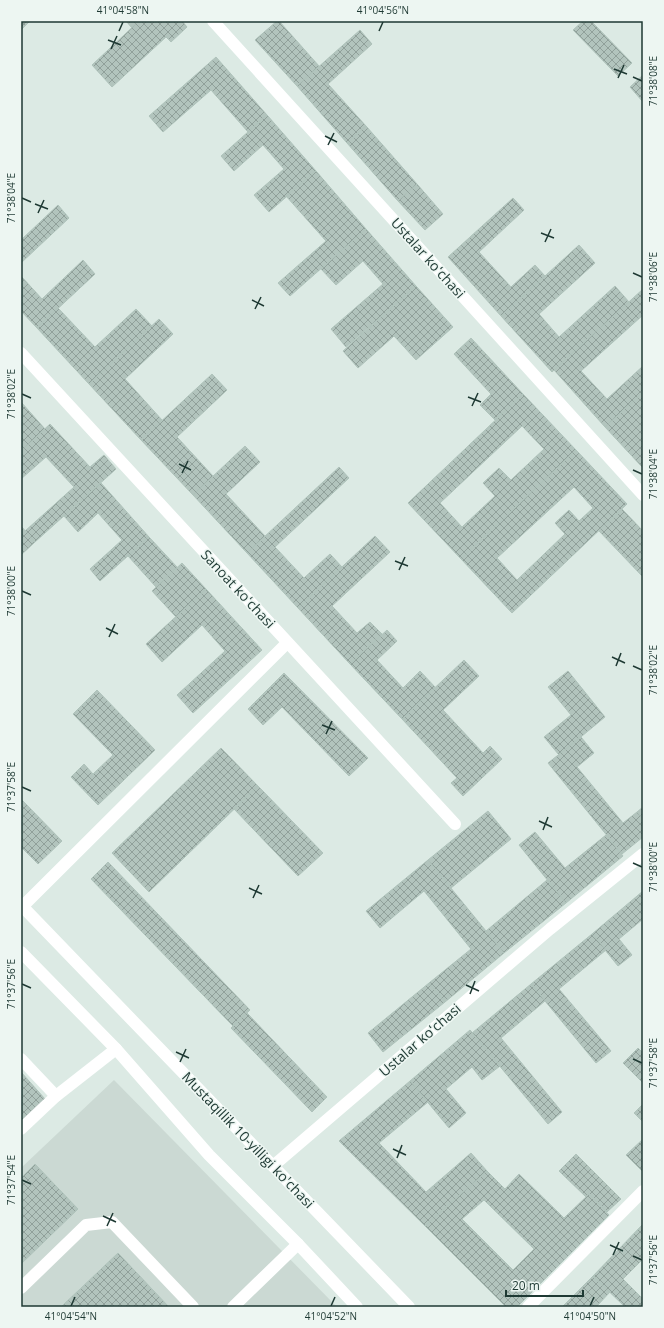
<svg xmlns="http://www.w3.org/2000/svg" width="664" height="1328" font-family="'Open Sans',sans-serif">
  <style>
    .built { fill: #cbd9d3 }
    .building { fill: url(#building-cross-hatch); stroke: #afc3bb; fill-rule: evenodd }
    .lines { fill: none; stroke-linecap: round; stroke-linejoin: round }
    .service { stroke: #fff; stroke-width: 12 }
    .minor { stroke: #fff; stroke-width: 12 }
    .secondary { stroke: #fff; stroke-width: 12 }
    .ticks { fill: none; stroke: #1e3933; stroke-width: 1.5 }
    .labels { text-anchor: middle; stroke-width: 3; stroke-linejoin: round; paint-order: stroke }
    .street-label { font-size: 14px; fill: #1e3933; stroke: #edf6f2 }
    .neatline { fill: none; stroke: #1e3933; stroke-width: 1.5 }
    .ticks-label { font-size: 10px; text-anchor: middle; fill: #1e3933 }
  </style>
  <defs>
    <pattern id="building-cross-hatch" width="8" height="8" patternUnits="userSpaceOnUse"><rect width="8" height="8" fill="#b2c4bd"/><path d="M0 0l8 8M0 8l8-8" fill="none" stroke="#90a09a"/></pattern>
  </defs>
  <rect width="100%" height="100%" fill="#dceae4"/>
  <path class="built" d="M114,1080l223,227h-316v-139z"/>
  <g class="building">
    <path d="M21,21h9l-9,9z"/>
    <path d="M126,21h13l-7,7z"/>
    <path d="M139,21h43l5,6 -16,15 -5,-5 -54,50 -20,-22z"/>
    <path d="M277,21h2l40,45 -22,20 -42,-46z"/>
    <path d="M583,21h8l41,42 -14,13 -45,-46z"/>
    <path d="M360,30l12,14 -44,40 38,42 -19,17 -50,-57z"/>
    <path d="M216,57l51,58 -19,17 -37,-42 -48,42 -14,-16z"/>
    <path d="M643,75v27l-13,-15z"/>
    <path d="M267,115l49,56 -47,41 -15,-17 30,-26 -21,-24 -29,26 -13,-15z"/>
    <path d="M366,126l51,58 -19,17 -51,-58z"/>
    <path d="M316,171l50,58 -76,67 -12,-13 48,-42 -40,-45z"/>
    <path d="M417,184l26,30 -18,16 -27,-29z"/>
    <path d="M513,198l11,12 -45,42 32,35 24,-22 10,11 -44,40 -53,-59z"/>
    <path d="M58,205l11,13 -48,45v-23z"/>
    <path d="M366,229l50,57 -70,61 -15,-18 52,-45 -20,-23 -27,24 -15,-16z"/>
    <path d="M579,245l16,18 -56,51 20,23 56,-51 14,16 -77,70 -51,-56z"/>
    <path d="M83,260l12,14 -58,54 -16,-17v-35l21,23z"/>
    <path d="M416,286l37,41 -37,33 -22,-24 -36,32 -15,-17z"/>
    <path d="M643,289v26l-62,56 26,28 36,-33v26l-38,35 -51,-57z"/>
    <path d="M58,308l37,39 41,-38 16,17 -63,58 -52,-56z"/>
    <path d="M159,319l14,15 -48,45 37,41 -21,20 -52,-56z"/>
    <path d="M471,338l52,56 -28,26 -15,-15 11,-11 -37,-40z"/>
    <path d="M212,374l15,16 -50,47 36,39 -20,19 -52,-55z"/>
    <path d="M643,392v76l-38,-41z"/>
    <path d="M523,394l53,56 -115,109 -53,-56zM522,426l22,23 -33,31 -12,-12 -16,15 12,13 -33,31 -22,-24z"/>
    <path d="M21,402l24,27 -24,22z"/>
    <path d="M50,424l40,43 14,-12 12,14 -81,73 -10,-11 49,-44 -28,-30 -25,22v-28z"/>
    <path d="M245,446l15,16 -34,32 39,42 -18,17 -54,-58z"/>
    <path d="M576,450l51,54 -115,109 -51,-54zM574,487l19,21 -14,13 -10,-11 -14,13 10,11 -48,46 -20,-22z"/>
    <path d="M339,467l10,11 -74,69 29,31 26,-24 12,13 -44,41 -51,-55z"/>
    <path d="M101,483l48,54 -49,44 -10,-12 32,-29 -24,-27 -20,19 -14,-16z"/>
    <path d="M622,509l21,22v46l-44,-46z"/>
    <path d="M21,526l14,16 -14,13z"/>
    <path d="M375,536l15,16 -58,54 25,27 13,-11 12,12 -32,30 -52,-56z"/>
    <path d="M149,537l28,30 -21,20 -28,-31z"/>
    <path d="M182,563l24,26 -30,28 -24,-26z"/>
    <path d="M206,589l56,61 -69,63 -16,-18 48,-44 -23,-26 -40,37 -16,-18z"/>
    <path d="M387,630l10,11 -20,19 26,28 17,-17 15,16 -33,32 -52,-55z"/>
    <path d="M464,660l15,16 -36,34 40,43 7,-7 12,13 -39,37 -12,-13 6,-5 -55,-59z"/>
    <path d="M568,671l37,46 -46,38 -15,-18 27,-22 -23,-28z"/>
    <path d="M284,673l84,85 -19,18 -67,-69 -19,18 -15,-16z"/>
    <path d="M97,690l58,60 -57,55 -27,-28 13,-13 9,10 20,-19 -40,-41z"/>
    <path d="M581,737l13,16 -17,14 46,56 14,-11 6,7v18l-21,17 -74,-91z"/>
    <path d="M221,748l37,38 -109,106 -37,-39z"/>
    <path d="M258,786l65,67 -25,23 -64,-67z"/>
    <path d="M21,799l41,42 -24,23 -17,-17z"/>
    <path d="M643,807v12l-6,-7z"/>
    <path d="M488,811l23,28 -60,49 -23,-28z"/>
    <path d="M535,832l30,36 41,-33 17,21 -57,47 -47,-58z"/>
    <path d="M428,860l76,93 -59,49 -16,-19 42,-34 -47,-58 -44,37 -14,-17z"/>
    <path d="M108,862l142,148 -17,16 -142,-147z"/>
    <path d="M547,880l19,23 -62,50 -18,-22z"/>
    <path d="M643,891v28l-24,20 13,16 -14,11 -26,-32z"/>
    <path d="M592,934l14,16 -47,39 52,62 -15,12 -65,-79z"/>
    <path d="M429,983l16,19 -62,50 -15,-19z"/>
    <path d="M531,984l14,17 -44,37 61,74 -14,12 -76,-91z"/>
    <path d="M247,1013l80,84 -15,15 -81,-84z"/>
    <path d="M470,1030l30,36 -18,14 -10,-13 -26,22 20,24 -17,15 -39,-47z"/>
    <path d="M638,1048l5,5v30l-20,-20z"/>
    <path d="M21,1072l24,27 -24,22z"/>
    <path d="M410,1081l18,21 -49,41 47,49 45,-39 16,18 -62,55 -86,-85z"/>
    <path d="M643,1104v18l-9,-9z"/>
    <path d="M643,1139v33l-17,-17z"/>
    <path d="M576,1154l45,45 -14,13 -18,-18 -3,3 -27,-26z"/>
    <path d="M35,1164l43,45 -57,55v-86z"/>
    <path d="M487,1171l83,83 -53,53h-11l-81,-81zM484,1200l50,49 -21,21 -51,-51z"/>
    <path d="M519,1174l45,44 25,-24 20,21 -39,39 -65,-65z"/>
    <path d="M643,1224v35l-20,20 20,20v8h-18l-32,-31z"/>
    <path d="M118,1253l51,54h-108z"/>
    <path d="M593,1276l17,16 -14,15h-34z"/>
  </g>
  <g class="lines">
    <g class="service">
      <path d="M23,906l264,-263"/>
      <path d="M21,1288l65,-63 26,-3 81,85"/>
      <path d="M233,1307l65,-63"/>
    </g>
    <g class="minor">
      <path d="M213,21l430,474"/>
      <path d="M21,353l434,471"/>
      <path d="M21,1059l35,37"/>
      <path d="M21,1129l35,-33 60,-47"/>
      <path d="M273,1166l277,-237 93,-75"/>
      <path d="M528,1307l115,-116"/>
    </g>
    <g class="secondary">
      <path d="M21,905l388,402"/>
      <path d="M21,952l95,97 93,106 89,89 59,63"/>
    </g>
  </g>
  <path class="ticks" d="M119,31l4,-9M379,31l4,-9M108,40l13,5M111,49l6,-13M614,69l13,5M633,77l9,4M618,78l6,-13M325,136l12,6M328,145l6,-12M22,198l9,4M35,204l13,5M38,213l6,-13M541,233l13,5M545,242l6,-13M633,273l9,4M252,300l12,6M255,309l6,-12M22,394l9,4M468,397l13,5M472,406l6,-13M179,464l12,6M633,470l9,4M182,473l6,-12M395,561l13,5M399,570l6,-13M22,591l9,4M106,628l12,6M109,637l6,-13M612,657l13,6M616,666l5,-13M633,666l9,4M322,725l13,5M326,734l6,-13M22,787l9,4M539,821l13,6M543,830l5,-13M633,863l9,4M249,888l13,6M253,898l6,-13M22,984l9,4M466,985l13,6M470,994l5,-13M176,1052l13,6M633,1059l9,4M180,1062l6,-13M393,1149l13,6M397,1158l5,-13M22,1180l9,4M103,1216l13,6M107,1226l6,-13M610,1245l13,6M613,1255l6,-13M633,1256l9,4M71,1306l4,-9M331,1306l4,-9M590,1306l4,-9"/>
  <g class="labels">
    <g class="street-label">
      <text transform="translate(428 258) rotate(48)" y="5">Ustalar koʻchasi</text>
      <text transform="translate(238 589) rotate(47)" y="5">Sanoat koʻchasi</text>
      <text transform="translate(420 1040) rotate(-41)" y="5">Ustalar koʻchasi</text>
      <text transform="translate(248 1140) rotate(46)" y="5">Mustaqillik 10-yilligi ko'chasi</text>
    </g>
  </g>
  <rect width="664" height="1328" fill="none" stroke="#edf6f2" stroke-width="44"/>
  <path d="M506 1290v6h77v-6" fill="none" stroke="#1e3933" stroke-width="2"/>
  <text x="512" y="1290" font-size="12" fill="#1e3933" stroke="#edf6f2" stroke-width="3" paint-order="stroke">20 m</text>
  <rect x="22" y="22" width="620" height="1284" class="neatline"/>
  <g class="ticks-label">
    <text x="123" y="14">41°04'58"N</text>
    <text x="383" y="14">41°04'56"N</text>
    <text transform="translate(653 81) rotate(-90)" y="4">71°38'08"E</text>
    <text transform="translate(11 198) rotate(-90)" y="4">71°38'04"E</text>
    <text transform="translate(653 277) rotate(-90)" y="4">71°38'06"E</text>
    <text transform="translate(11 394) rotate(-90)" y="4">71°38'02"E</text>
    <text transform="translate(653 474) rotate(-90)" y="4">71°38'04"E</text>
    <text transform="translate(11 591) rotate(-90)" y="4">71°38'00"E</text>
    <text transform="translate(653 670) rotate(-90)" y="4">71°38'02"E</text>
    <text transform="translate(11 787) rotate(-90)" y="4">71°37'58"E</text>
    <text transform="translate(653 867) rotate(-90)" y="4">71°38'00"E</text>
    <text transform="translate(11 984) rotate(-90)" y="4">71°37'56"E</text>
    <text transform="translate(653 1063) rotate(-90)" y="4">71°37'58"E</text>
    <text transform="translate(11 1180) rotate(-90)" y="4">71°37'54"E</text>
    <text transform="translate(653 1260) rotate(-90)" y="4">71°37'56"E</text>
    <text x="71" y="1320">41°04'54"N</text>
    <text x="331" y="1320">41°04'52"N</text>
    <text x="590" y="1320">41°04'50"N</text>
  </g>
</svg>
